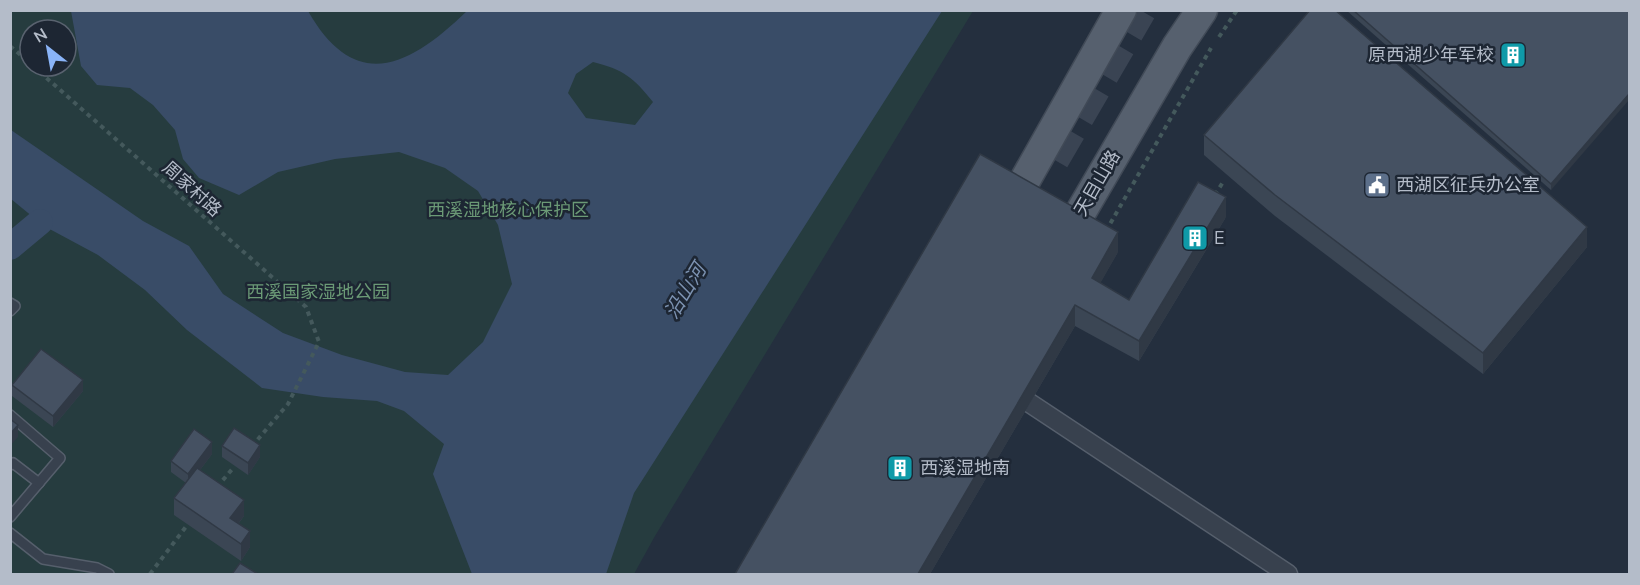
<svg xmlns="http://www.w3.org/2000/svg" width="1640" height="585" font-family="'Nunito Sans','Noto Sans SC',sans-serif">
  <style>
    .green { fill: #263c3f; fill-rule: evenodd }
    .water { fill: #394c67; fill-rule: evenodd }
    .lines { fill: none; stroke-linecap: round; stroke-linejoin: round }
    .canal { stroke: #394c67; stroke-width: 26 }
    .highway-tunnel { stroke: #3a4453; stroke-width: 33; stroke-dasharray: 33 16; stroke-linecap: butt }
    .lane-casing { stroke: #565f6c; stroke-width: 12 }
    .street-casing { stroke: #565f6c; stroke-width: 21 }
    .primary-casing { stroke: #414a57; stroke-width: 33 }
    .path { stroke: #44595c; stroke-width: 4; stroke-dasharray: 4.5 4.5; stroke-linecap: butt }
    .lane { stroke: #38414e; stroke-width: 9 }
    .street { stroke: #38414e; stroke-width: 18 }
    .primary { stroke: #56606e; stroke-width: 30 }
    .wall { fill: #3b4654 }
    .shaded-wall { fill: #303945 }
    .building { fill: #455162; stroke: #303945; stroke-width: 1.5 }
    .labels { text-anchor: middle; stroke-width: 5; stroke-linejoin: round; paint-order: stroke }
    .poi-label { font-size: 18px; fill: #b4bcc9; stroke: #1d2633; text-anchor: start }
    .street-label { font-size: 18px; fill: #b4bcc9; stroke: #1d2633 }
    .park-label { font-size: 18px; fill: #6b9a76; stroke: #1d2633 }
    .water-label { font-size: 20px; font-style: italic; fill: #7c92b1; stroke: #1d2633 }
  </style>
  <rect width="100%" height="100%" fill="#242f3e"/>
  <path class="green" d="M10,11h963l-318,525 -21,38h-623zM30,30h36v36h-36z"/>
  <path class="water" d="M71,11h237c48,84 102,55 159,0h475l-308,482 -28,81h-134l-39,-100 11,-30 -40,-33 -27,-10 -54,-4 -61,-9 -75,-58 -42,-40 -47,-35 -54,-29 -33,-27v-69l132,91 46,25 34,48 60,39 59,22 63,17 43,3 35,-33 29,-58 -14,-59 -20,-34 -33,-23 -46,-16 -64,7 -57,13 -39,23 -40,-17 -16,-19 -8,-29 -22,-25 -23,-17 -33,-3 -16,-19zM593,62c31,8 40,15 60,40l-18,23 -49,-7 -18,-25 8,-19z"/>
  <g class="lines">
    <path class="canal" d="M10,247l30,-25"/>
    <path class="highway-tunnel" d="M1053,159l87,-149"/>
    <defs>
      <g id="lane">
        <path d="M10,303l5,3 -5,5"/>
        <path d="M10,415l50,43 -50,59"/>
        <path d="M10,465l3,-2 26,20"/>
        <path d="M10,533l33,26 54,9 12,6"/>
      </g>
      <path id="street" d="M1010,390l278,184"/>
      <g id="primary">
        <path d="M1006,214l115,-204"/>
        <path d="M1061,246l116,-199 25,-37"/>
      </g>
    </defs>
    <use href="#lane" class="lane-casing"/>
    <use href="#street" class="street-casing"/>
    <use href="#primary" class="primary-casing"/>
    <g class="path">
      <path d="M1219,37l18,-27"/>
      <path d="M10,46l20,17"/>
      <path d="M33,66l273,241 13,35 -31,62 -35,41"/>
      <path d="M1215,195l8,-13"/>
      <path d="M1106,231l105,-183"/>
      <path d="M217,487l17,-20"/>
      <path d="M150,574l38,-50"/>
    </g>
    <use href="#lane" class="lane"/>
    <use href="#street" class="street"/>
    <use href="#primary" class="primary"/>
  </g>
  <g class="wall">
    <path d="M1346,10h283l-78,180z"/>
    <path d="M1204,135l383,112 -104,127 -208,-158 -71,-61z"/>
    <path d="M1226,217l-87,144 -64,-35 -145,248h-195l383,-322 -18,31 29,17z"/>
    <path d="M12,385l71,6 -30,36 -41,-31z"/>
    <path d="M222,446l38,11 -12,18 -26,-18z"/>
    <path d="M212,454l-12,16 44,46 -5,7 11,24 -9,14 -67,-46v-17l12,-15 -15,-11v-11z"/>
  </g>
  <g class="shaded-wall">
    <path d="M1629,94v6l-78,90v-6z"/>
    <path d="M1226,197v20l-87,144v-20z"/>
    <path d="M1587,227v20l-104,127v-21z"/>
    <path d="M1118,232v20l-26,46v-20z"/>
    <path d="M1075,305v21l-145,248h-12z"/>
    <path d="M83,380v11l-30,36v-11z"/>
    <path d="M18,425v12l-8,9v-12z"/>
    <path d="M212,442v12l-24,32v-12z"/>
    <path d="M260,445v12l-12,18v-12z"/>
    <path d="M244,500v16l-14,18v-16z"/>
    <path d="M250,531v16l-9,14v-17z"/>
  </g>
  <g class="building">
    <path d="M1310,10h25l252,217 -104,126 -208,-158 -71,-60z"/>
    <path d="M1353,10h276v84l-78,90z"/>
    <path d="M980,154l138,78 -26,46 37,22 69,-118 28,15 -87,144 -64,-36 -157,269h-183z"/>
    <path d="M41,349l42,31 -30,36 -41,-31z"/>
    <path d="M10,419l8,6 -8,9z"/>
    <path d="M234,428l26,17 -12,18 -26,-17z"/>
    <path d="M194,429l18,13 -24,32 -17,-13z"/>
    <path d="M197,468l47,32 -14,18 20,13 -9,13 -67,-46z"/>
    <path d="M240,563l18,11h-26z"/>
  </g>
  <defs>
    <symbol id="building-square" viewBox="-11 -11 22 22"><rect x="-9" y="-9" width="18" height="18" rx="4" fill="#0f9aa8" stroke="#1d2633"/><path d="M-4-6H4V6H1V3H-1V6H-4ZM-2.5-4.3h1.7v1.8h-1.7ZM.8-4.3h1.7v1.8H.8ZM-2.5-1h1.7V.8h-1.7ZM.8-1h1.7V.8H.8Z" fill="#fff"/></symbol>
    <symbol id="civic-square" viewBox="-11 -11 22 22"><rect x="-9" y="-9" width="18" height="18" rx="4" fill="#5c6f8a" stroke="#1d2633"/><path d="M-.6-6.5H3V-4.5H.6V-3L4-1V1h2V6H-6V1h2V-1L-.6-3ZM-1.2 2.5V6h2.4V2.5Z" fill="#fff"/></symbol>
  </defs>
  <g fill-rule="evenodd">
    <use href="#building-square" x="1498" y="40" width="30" height="30"/>
    <use href="#civic-square" x="1362" y="170" width="30" height="30"/>
    <use href="#building-square" x="1180" y="223" width="30" height="30"/>
    <use href="#building-square" x="885" y="453" width="30" height="30"/>
  </g>
  <g class="labels">
    <g class="poi-label">
      <text x="1494" y="61" text-anchor="end">原西湖少年军校</text>
      <text x="1396" y="191">西湖区征兵办公室</text>
      <text x="1214" y="244">E</text>
      <text x="920" y="474">西溪湿地南</text>
    </g>
    <g class="street-label">
      <text transform="translate(1097 183) rotate(-60)" y="6">天目山路</text>
      <text transform="translate(192 189) rotate(42)" y="6">周家村路</text>
    </g>
    <g class="park-label">
      <text x="508" y="216">西溪湿地核心保护区</text>
      <text x="318" y="298">西溪国家湿地公园</text>
    </g>
    <g class="water-label">
      <text transform="translate(685 291) rotate(-59)" y="7">沿山河</text>
    </g>
  </g>
  <rect width="1640" height="585" fill="none" stroke="#b4bcc9" stroke-width="24"/>
  <g transform="translate(48 48) rotate(329)"><circle r="28" fill="#1d2633" stroke="#59626f" stroke-width="1.5"/>
  <path d="M0-4.5L10 22L0 15L-10 22Z" fill="#8ab4f8"/>
  <text y="-9" font-size="16" font-weight="bold" text-anchor="middle" fill="#b4bcc9">N</text>
  </g>
</svg>
